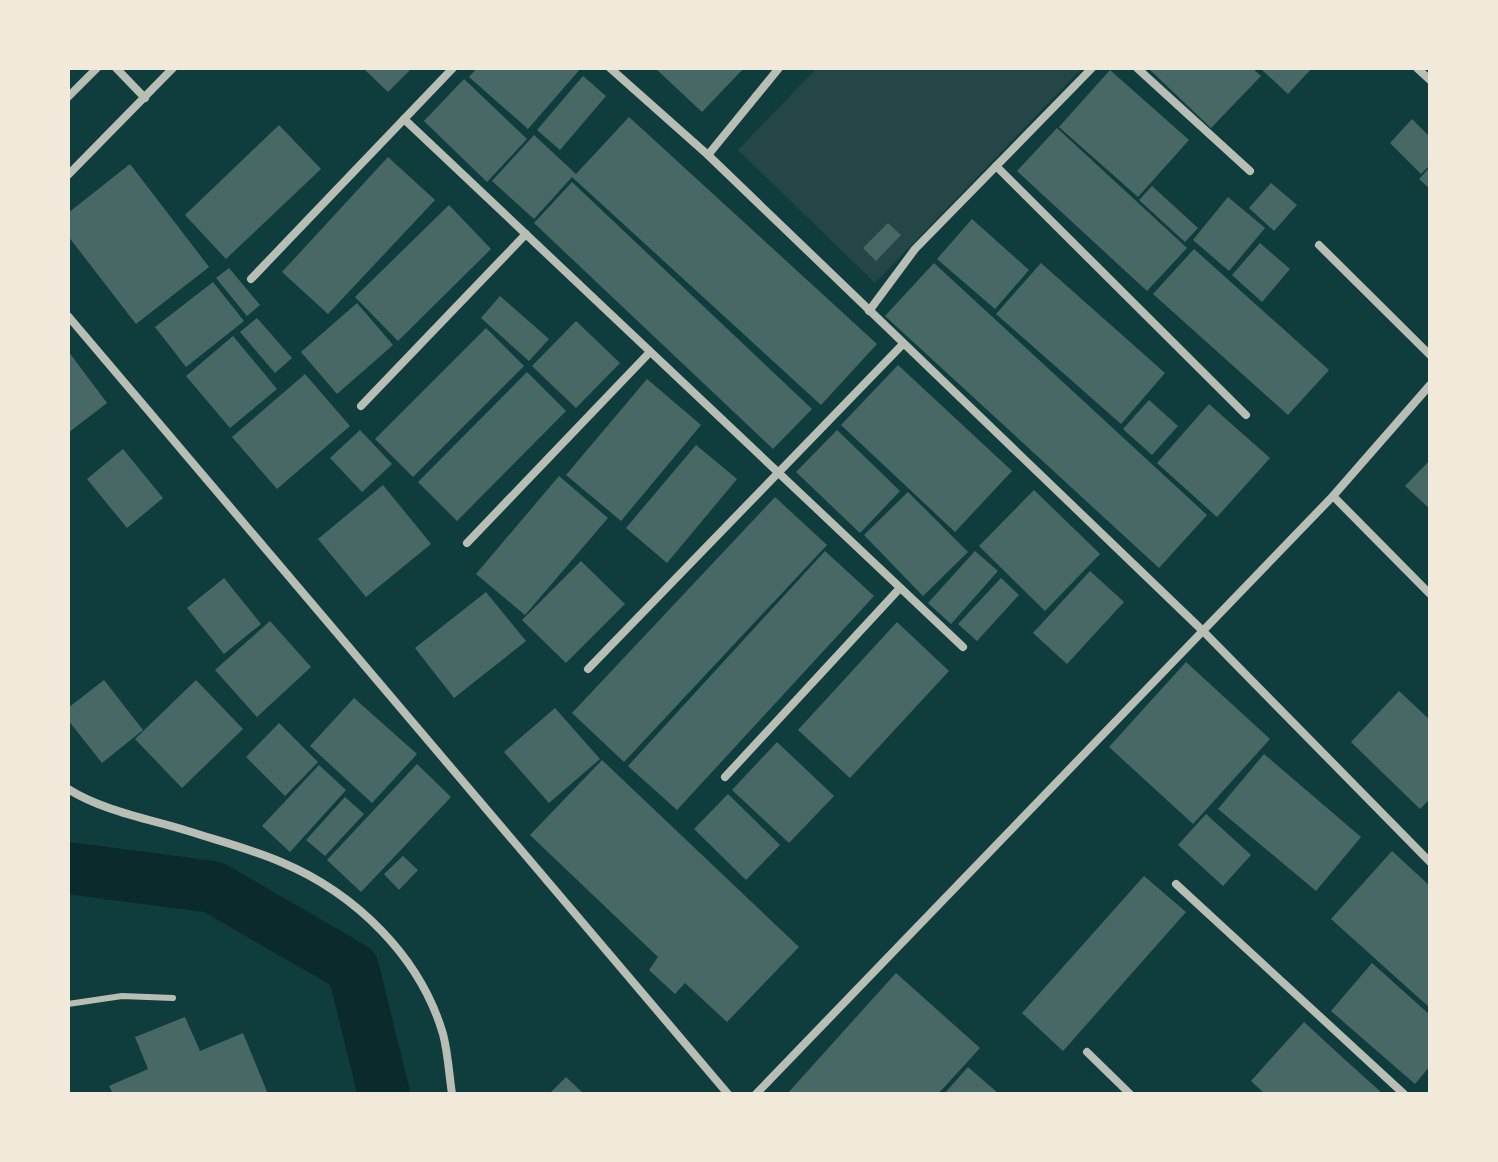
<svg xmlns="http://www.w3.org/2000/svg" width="1498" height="1162" font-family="Overpass,sans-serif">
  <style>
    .green { fill: #244646 }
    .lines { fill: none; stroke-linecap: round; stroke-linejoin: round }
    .river { stroke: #0a2a2b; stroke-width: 52 }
    .building { fill: #486865 }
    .service { stroke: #b8beb3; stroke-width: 6 }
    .minor { stroke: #b8beb3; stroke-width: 8 }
  </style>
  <rect width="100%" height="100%" fill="#0f3d3e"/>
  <path class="green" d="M817,68h265l-207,215 -137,-133z"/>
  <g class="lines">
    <path class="river" d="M68,868l145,19 140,81 31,126"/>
  </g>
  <g class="building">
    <path d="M363,68h49l-24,24z"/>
    <path d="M477,68h104l-53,61 -59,-52z"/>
    <path d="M655,68h89l-42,44z"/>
    <path d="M1148,68h104l9,8 -50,52z"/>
    <path d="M1260,68h52l-24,26z"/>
    <path d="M1110,70l79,70 -51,57 -79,-70z"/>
    <path d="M583,76l23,20 -46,54 -23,-20z"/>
    <path d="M464,79l63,60 -40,43 -63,-61z"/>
    <path d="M629,117l248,227 -56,61 -249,-228 -38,42 -42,-38 42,-46 42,39z"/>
    <path d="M1412,119l18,18v28l-9,9 -31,-31z"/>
    <path d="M279,125l42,44 -95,90 -41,-44z"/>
    <path d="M1057,128l130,120 -40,43 -130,-120z"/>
    <path d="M388,157l47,43 -107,114 -46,-42z"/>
    <path d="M130,164l79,103 -73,57 -68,-88v-23z"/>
    <path d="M1430,167v22l-11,-10z"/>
    <path d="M572,182l240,227 -39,40 -239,-226z"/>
    <path d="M1271,183l26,22 -23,26 -25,-23z"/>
    <path d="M1152,186l46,42 -13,14 -46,-42z"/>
    <path d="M1228,197l37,31 -36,43 -36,-31z"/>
    <path d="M449,205l42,44 -93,92 -43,-44z"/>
    <path d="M972,219l57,51 -34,39 -58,-50z"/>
    <path d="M888,223l13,12 -25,26 -13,-13z"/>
    <path d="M1260,243l30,26 -28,33 -30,-27z"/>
    <path d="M1194,249l135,121 -41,45 -135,-121z"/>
    <path d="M934,263l273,252 -48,53 -274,-252z"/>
    <path d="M1041,263l124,110 -44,51 -125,-110z"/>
    <path d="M229,268l31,37 -13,11 -31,-38z"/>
    <path d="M213,282l31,39 -58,46 -31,-40z"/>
    <path d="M500,296l49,43 -20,22 -48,-43z"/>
    <path d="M357,303l36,42 -56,49 -36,-42z"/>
    <path d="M257,318l35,40 -17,15 -35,-41z"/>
    <path d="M576,321l44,42 -44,45 -44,-42z"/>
    <path d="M486,328l38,38 -111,111 -38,-38z"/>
    <path d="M233,336l44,53 -47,39 -44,-52z"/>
    <path d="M68,351l39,52 -39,30z"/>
    <path d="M898,365l114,106 -57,61 -114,-107z"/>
    <path d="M527,372l39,39 -109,110 -39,-39z"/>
    <path d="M305,374l45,52 -73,63 -45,-52z"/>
    <path d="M647,379l54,46 -80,96 -55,-46z"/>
    <path d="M1149,400l29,26 -26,29 -29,-26z"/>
    <path d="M1209,404l61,54 -53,59 -60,-54z"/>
    <path d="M360,430l32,34 -30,28 -32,-34z"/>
    <path d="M837,430l63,61 -40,42 -64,-61z"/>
    <path d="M696,445l41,34 -70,84 -41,-35z"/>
    <path d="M123,449l40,49 -36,30 -40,-49z"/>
    <path d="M1430,460v49l-25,-23z"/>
    <path d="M559,476l49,42 -83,97 -49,-41z"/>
    <path d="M383,485l48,59 -65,53 -48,-58z"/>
    <path d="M1034,490l66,64 -55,57 -66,-65z"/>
    <path d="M908,492l60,60 -45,44 -59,-61z"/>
    <path d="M775,497l52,48 -203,217 -52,-49z"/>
    <path d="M825,551l49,45 -197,214 -49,-44z"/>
    <path d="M975,551l23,20 -47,53 -23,-21z"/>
    <path d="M581,561l44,43 -59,59 -44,-43z"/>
    <path d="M1090,571l34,31 -57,62 -34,-31z"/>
    <path d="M224,578l37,46 -37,30 -37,-46z"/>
    <path d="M1001,578l18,17 -42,46 -19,-17z"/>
    <path d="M486,592l40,49 -72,57 -39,-50z"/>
    <path d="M270,621l41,46 -54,50 -42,-47z"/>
    <path d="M897,622l52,49 -99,107 -52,-48z"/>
    <path d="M1186,662l84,77 -77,85 -84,-77z"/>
    <path d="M104,680l39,50 -41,33 -34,-43v-12z"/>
    <path d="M196,680l47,49 -61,59 -47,-49z"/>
    <path d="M1399,691l31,29v79l-10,10 -69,-67z"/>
    <path d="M354,698l63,56 -45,49 -62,-57z"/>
    <path d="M555,708l45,51 -51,44 -45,-51z"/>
    <path d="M279,723l39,39 -33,34 -39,-39z"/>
    <path d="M777,742l57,54 -45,47 -57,-53z"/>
    <path d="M1264,754l97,83 -45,54 -98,-82z"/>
    <path d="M602,760l197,187 -72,75 -42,-39 -10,11 -26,-24 9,-13 -128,-122z"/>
    <path d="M417,764l34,33 -90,95 -34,-32z"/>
    <path d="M319,765l27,25 -56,62 -28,-26z"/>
    <path d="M728,794l52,51 -34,35 -52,-51z"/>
    <path d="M345,797l19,17 -39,42 -19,-16z"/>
    <path d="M1206,814l45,41 -28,31 -45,-41z"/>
    <path d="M1392,851l38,35v122l-99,-89z"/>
    <path d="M403,856l15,14 -19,20 -15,-16z"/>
    <path d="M1144,876l42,36 -123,139 -41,-38z"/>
    <path d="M1372,963l58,52v51l-15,18 -84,-73z"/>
    <path d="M896,973l84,75 -42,46h-151z"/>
    <path d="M185,1017l15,34 43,-18 25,61h-155l-4,-8 39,-17 -13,-32z"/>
    <path d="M1304,1022l38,35 41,37h-118l-14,-13z"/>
    <path d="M968,1067l31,27h-55z"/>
    <path d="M566,1077l18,17h-35z"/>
  </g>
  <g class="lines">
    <path class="service" d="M68,1004l54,-8 51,2"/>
    <g class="minor">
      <path d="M116,68l29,30"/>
      <path d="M610,68l98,87 495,476 227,231"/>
      <path d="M1137,68l113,103"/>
      <path d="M1417,68l13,12"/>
      <path d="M68,97l29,-29"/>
      <path d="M404,119l559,528"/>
      <path d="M708,155l71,-87"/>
      <path d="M996,166l250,249"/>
      <path d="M68,175l105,-107"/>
      <path d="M1319,245l111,110"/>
      <path d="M251,279l202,-211"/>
      <path d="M869,311l46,-62 177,-181"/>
      <path d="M68,316l660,778"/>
      <path d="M361,406l165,-172"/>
      <path d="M1333,496l97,98"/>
      <path d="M467,543l183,-191"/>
      <path d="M588,669l315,-325"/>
      <path d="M725,777l175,-189"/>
      <path d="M68,789c35,22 81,30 120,42 31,10 63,18 93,31 74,31 139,94 162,172 5,19 6,40 9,60"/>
      <path d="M1176,884l228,210"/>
      <path d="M1087,1052l43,42"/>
      <path d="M756,1094l577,-598 97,-111"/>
    </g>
  </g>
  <rect width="1498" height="1162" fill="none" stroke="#f1e9da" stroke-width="140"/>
</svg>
